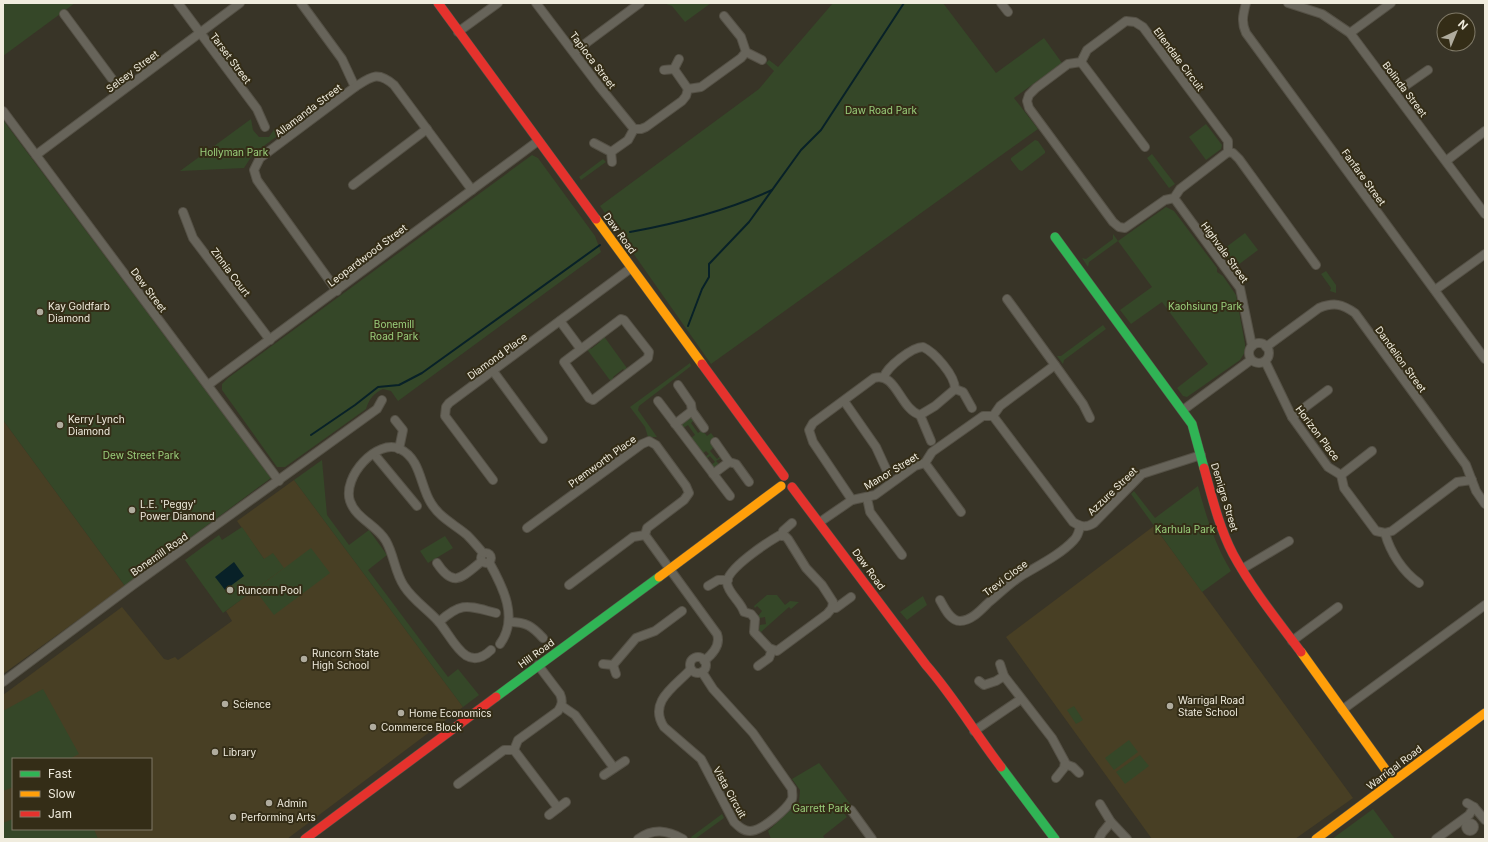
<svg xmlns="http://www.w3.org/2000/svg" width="1488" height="842" font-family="Inter,sans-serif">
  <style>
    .built { fill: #483f24; fill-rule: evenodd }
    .green { fill: #354728 }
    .water { fill: #082128 }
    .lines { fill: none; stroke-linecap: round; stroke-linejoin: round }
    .stream { stroke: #082128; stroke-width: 2 }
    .street-casing { stroke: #555146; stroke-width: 10 }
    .fast-casing { stroke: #555146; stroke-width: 10 }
    .slow-casing { stroke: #555146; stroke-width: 10 }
    .jam-casing { stroke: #555146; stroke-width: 10 }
    .street { stroke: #67645a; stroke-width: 8 }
    .fast { stroke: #30b455; stroke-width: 9 }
    .slow { stroke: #ff9f0a; stroke-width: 9 }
    .jam { stroke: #e5322d; stroke-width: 9 }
    .poi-dot { fill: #b0ac9e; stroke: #342d17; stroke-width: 1.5 }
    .labels { text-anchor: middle; stroke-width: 4; stroke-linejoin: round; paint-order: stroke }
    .street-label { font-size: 10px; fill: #f0ecde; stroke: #342d17 }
    .park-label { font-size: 10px; fill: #9bd07c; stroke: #342d17 }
    .poi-label { font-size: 10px; fill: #f0ecde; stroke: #342d17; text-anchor: start }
  </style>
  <rect width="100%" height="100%" fill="#383427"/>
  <g class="built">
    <path d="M3,420l122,166 -122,88z"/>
    <path d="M294,480l169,227 -176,132h-284v-144l119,-88 42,52 4,1 7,-3 3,3 54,-39 -6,-10 57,-43 -19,-9 -27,-38zM13,759h138v70h-138z"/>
    <path d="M1154,526l199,272 -58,41h-143l-146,-202z"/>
  </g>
  <g class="green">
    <path d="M3,3h72l-72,53z"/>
    <path d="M663,3h48l-26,19 -13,-16z"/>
    <path d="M833,3h110l53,70 48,-35 18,25 -48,35 24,31 -327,235 -111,-158 159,-117 15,-18 -8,-8 3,-3 9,7z"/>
    <path d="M251,119l2,11 6,7h10l6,-9 5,6 -27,20 -9,14 -64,3z"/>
    <path d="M3,120l268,358 -146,108 -122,-166z"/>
    <path d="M1206,124l16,21 -1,4 -15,11 -17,-23z"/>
    <path d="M1035,140l3,1 7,10v2l-23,18 -3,-1 -8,-10v-2z"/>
    <path d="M1152,154l23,30 -6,4 -22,-30z"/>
    <path d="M532,155l6,3 57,78 6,16 -203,149 -7,-10 -8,-2c-9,4 -14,10 -17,20l-81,58h-8l-55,-77v-6l6,-6z"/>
    <path d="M603,159l3,3 -25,18 -2,-3z"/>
    <path d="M1166,207l8,4 43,57v4l6,4 13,19 9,49v8l-5,8 -53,37 -4,-1 -6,-8 31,-24 -46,-62 -31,22 -11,-14 32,-23 -34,-46 -29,21 -1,5 -6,-9 4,1 27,-20v-5l5,7z"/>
    <path d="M1245,233l13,17 -24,18 -13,-17z"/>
    <path d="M1326,271l10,14v8l-6,-2 1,-3 -10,-14z"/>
    <path d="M1103,325l3,4 -42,31 -1,4 -6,-8h4z"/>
    <path d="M603,335l26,36 -3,2 -3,-4 -10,8 2,4 -3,2 -26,-35 3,-2 2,3 9,-7 -2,-3z"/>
    <path d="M690,363l1,3 -52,40 -1,4 19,27h-9l-3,-10 -15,-20z"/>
    <path d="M690,416l5,3 -4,4 7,10 4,-3 5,6 4,-3 3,4 -4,4 4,6 -4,4 7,8 4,-3v2l-5,3 4,4 -5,4 -4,-4 4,-3 -5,-6 -4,3 -1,-2 4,-3 -3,-3 -4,3 -11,-16 4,-3 -7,-10 -5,3 -3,-4z"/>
    <path d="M322,460l5,55 22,30 20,-15 18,25 -19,15 80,107 10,-8 21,26 -16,12 -169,-227z"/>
    <path d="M1198,486c8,30 17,59 33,85l-29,21 -71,-98 3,-3 21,27z"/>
    <path d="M242,527l22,32 9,-6 11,15 -61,45 -38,-53 34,-25 3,5z"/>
    <path d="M445,536l8,12 -25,15 -8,-12z"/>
    <path d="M311,548l19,25 -56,42 -19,-25z"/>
    <path d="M767,595h10l8,10 5,-4 9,1 -8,7 -2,-2 -28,25 -2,-2 1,-5 6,-1 -1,-7 -6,1 -1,-2 4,-5 -5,-5 -2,2 -1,-2z"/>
    <path d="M923,596l4,9 -20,15 -7,-8z"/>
    <path d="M43,689l36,65 -10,5h-56v28l-10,4v-80z"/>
    <path d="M1074,706l9,14 -7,4 -9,-14z"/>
    <path d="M1129,740l9,12 -24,18 -9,-12z"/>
    <path d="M1140,755l9,11 -24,18 -9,-12z"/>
    <path d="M819,763l32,42 -8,7 4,5 -24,19 2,3h-54l-3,-8 31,-29 1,-12 -8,-11z"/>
    <path d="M1373,809l22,30h-63z"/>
    <path d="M722,814l2,4 -29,21h-3l-1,-2z"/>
    <path d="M13,819v10h81l4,10h-95v-16z"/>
  </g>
  <path class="water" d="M234,562l10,14 -19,14 -10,-13z"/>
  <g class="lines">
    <g class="stream">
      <path d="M630,232c49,-9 96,-21 142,-42"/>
      <path d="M688,326l14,-37 7,-12v-13l40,-42 52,-72 20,-20 83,-127"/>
      <path d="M311,435l44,-30 23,-18 21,-2 23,-12 178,-128"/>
    </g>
    <defs>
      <g id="street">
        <path d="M178,3l79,106 8,18"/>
        <path d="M301,3l41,56 13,28"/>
        <path d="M536,3l63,83 35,43"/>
        <path d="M1001,3l7,9"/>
        <path d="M1246,3c-3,12 -5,19 0,30l239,326"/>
        <path d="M1288,3l34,11 28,19 135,181"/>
        <path d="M64,14l57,77"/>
        <path d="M1126,21l9,1 8,5 85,114v11l-48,37 -6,9 -9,2 -40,28 -6,-1 -6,-5 -84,-114 -2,-7 2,-6 7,-7 32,-24 13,-2 6,-12z"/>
        <path d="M458,32l40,-29"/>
        <path d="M1350,33l41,-30"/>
        <path d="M574,52l66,-49"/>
        <path d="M746,52l16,8"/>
        <path d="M1081,62l64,85"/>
        <path d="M674,69l14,20"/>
        <path d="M664,70l10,-1 5,-10"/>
        <path d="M1395,93l33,-23"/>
        <path d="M3,111l276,370"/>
        <path d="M594,143l17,9 1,10"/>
        <path d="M611,152l17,-12 6,-11h7l5,-2 36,-26 4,-5 2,-7 13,-2 40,-29 5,-6 -5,-15 -17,-21"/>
        <path d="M1228,152l5,1 6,6 77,106"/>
        <path d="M36,155l204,-152"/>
        <path d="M1446,161l39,-30"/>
        <path d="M353,185l74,-56"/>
        <path d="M1174,198l66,90 12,58"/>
        <path d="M183,212l10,26 77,102"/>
        <path d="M1435,290l50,-36"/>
        <path d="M337,291l-80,-111 -3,-10 6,-12 95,-71c17,-11 23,-16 39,-2l78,105"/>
        <path d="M621,319l3,1 25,32 -1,6 -55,42 -4,-2 -25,-36z"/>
        <path d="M560,321l20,27"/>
        <circle cx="1259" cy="353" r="10"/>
        <path d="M1266,347l53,-39c15,-6 23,-4 36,5l111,152 10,26 9,13"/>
        <path d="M1265,361l27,56 36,50 13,8 3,13 32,43 9,2"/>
        <path d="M1055,365l28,39 7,14"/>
        <path d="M493,371l50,68"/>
        <path d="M208,385l330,-244"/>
        <path d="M678,385l13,19 1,7"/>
        <path d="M955,389l8,3 9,16"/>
        <path d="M658,401l72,95"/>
        <path d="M844,401l32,46 11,24"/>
        <path d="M1183,410l68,-50"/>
        <path d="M920,415l11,26"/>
        <path d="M993,416l80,106c8,5 13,6 21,1l48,-49 59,-19"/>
        <path d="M1292,417l36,-27"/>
        <path d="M395,420l8,10 -4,19"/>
        <path d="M675,424l17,-13 12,17"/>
        <path d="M374,454l43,52"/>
        <path d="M729,462l7,2 13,18"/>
        <path d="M925,463l36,49"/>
        <path d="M713,474l16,-12 -14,-20"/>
        <path d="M1341,475l31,-24"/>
        <path d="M493,480l-48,-64 1,-9 3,-4 182,-135"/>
        <path d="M867,498l3,14 32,43"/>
        <path d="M852,500l-39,-58 -4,-12 4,-7 61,-45c22,-7 26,31 46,37l15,-9 20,-17c0,-14 -21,-37 -32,-42 -11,0 -36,20 -39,30"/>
        <path d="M820,522l32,-22 23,-5 40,-29 10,-3 7,-11 51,-36h10l7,-10 55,-41 -48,-66"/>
        <path d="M527,528l115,-84 7,-3 7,4 30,41 3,7 -5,7 -37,28 -2,7 72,99c4,11 -4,20 -13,27"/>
        <path d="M1385,533l7,-2 65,-49 15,-2"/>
        <path d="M1385,533c5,19 18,39 34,50"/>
        <path d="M780,535l5,1 3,3 18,29 16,17 11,17 -1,6 -5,6 -50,37 -8,-3 -15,-16 1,-13 -4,-5 -7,-2c-3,-10 -16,-19 -17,-29 -1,-14 41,-41 53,-48z"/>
        <path d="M782,536l1,-5 9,-8"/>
        <circle cx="486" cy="558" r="5"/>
        <path d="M483,553c-5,-6 -10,-12 -16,-18 -13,-11 -27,-17 -36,-32 -11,-17 -10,-44 -31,-54 -23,-11 -58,28 -50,52 6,18 27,24 36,40 8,14 9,32 18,45 9,14 23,23 34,35 14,15 27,54 53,29"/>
        <path d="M489,562c14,25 30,56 11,82"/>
        <path d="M437,563c17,26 25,14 45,-2"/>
        <path d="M1242,569l47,-28"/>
        <path d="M569,585l64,-48 12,-2"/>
        <path d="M708,586l10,-6h10"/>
        <path d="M940,600c4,7 10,21 20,21 11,0 21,-11 28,-18 11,-9 21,-19 33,-27 18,-11 39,-21 53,-36 4,-4 5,-8 6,-14"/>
        <path d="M832,608h4l15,-11"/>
        <path d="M439,622c23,-21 29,-16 57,-9"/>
        <path d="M510,622c16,0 22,4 33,16"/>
        <path d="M1292,641l46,-34"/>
        <circle cx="698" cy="665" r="8"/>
        <path d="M603,664l10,1 3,9"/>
        <path d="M1000,664l4,12 48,62 13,24 -1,6 -8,10"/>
        <path d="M538,665l22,29c3,7 2,11 -2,17l-40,29 -4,10 44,58"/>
        <path d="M613,665l23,-27 19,-7 27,-20"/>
        <path d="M758,666l11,-8 3,-8"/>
        <path d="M691,669c-14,16 -44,32 -27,58l37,32 33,63c4,4 9,9 16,9 12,0 37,-22 42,-32 1,-3 0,-6 0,-10l-39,-56 -40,-44 -11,-17"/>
        <path d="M979,681l5,4 12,-4 8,-5"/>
        <path d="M3,682l130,-97 244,-176 5,-9"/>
        <path d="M562,706l13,9 39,53"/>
        <path d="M1342,710l143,-105"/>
        <path d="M974,731l47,-32"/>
        <path d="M1065,764l8,3 6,6"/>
        <path d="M604,775l21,-14"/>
        <path d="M458,784l46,-34h10"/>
        <path d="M1467,803l7,4 11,13"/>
        <path d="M1100,804l11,18 16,17"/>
        <path d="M851,810l21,29"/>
        <path d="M549,815l17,-13"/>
        <circle cx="1470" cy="827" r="4"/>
        <path d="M638,839c15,-11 29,-9 45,0"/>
        <path d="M1099,839l3,-6 9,-11"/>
        <path d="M1436,839l33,-24 5,-8"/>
      </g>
      <g id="fast">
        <path d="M1055,237l137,187 12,44"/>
        <path d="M496,697l163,-120"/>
        <path d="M1001,767l54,72"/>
      </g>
      <g id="slow">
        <path d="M596,219l106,145"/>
        <path d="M659,577l122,-91"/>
        <path d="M1301,652l92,128"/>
        <path d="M1316,839l169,-126"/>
      </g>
      <g id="jam">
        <path d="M438,3l158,216"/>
        <path d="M702,364l82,112"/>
        <path d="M1204,468c8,29 15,59 29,86 19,35 44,66 68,98"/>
        <path d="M792,487l134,178c28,32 49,68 75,102"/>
        <path d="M305,839l191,-142"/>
      </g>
    </defs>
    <use href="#street" class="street-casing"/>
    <use href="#fast" class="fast-casing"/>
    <use href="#slow" class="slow-casing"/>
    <use href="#jam" class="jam-casing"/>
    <use href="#street" class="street"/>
    <use href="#fast" class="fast"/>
    <use href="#slow" class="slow"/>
    <use href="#jam" class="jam"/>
  </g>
  <g class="poi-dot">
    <circle cx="40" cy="312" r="4"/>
    <circle cx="60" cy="425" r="4"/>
    <circle cx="132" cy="510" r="4"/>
    <circle cx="230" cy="590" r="4"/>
    <circle cx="304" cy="659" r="4"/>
    <circle cx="225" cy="704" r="4"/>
    <circle cx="1170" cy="706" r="4"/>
    <circle cx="401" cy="713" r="4"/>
    <circle cx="373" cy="727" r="4"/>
    <circle cx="215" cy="752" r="4"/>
    <circle cx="269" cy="803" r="4"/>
    <circle cx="233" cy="817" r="4"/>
  </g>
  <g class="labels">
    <g class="street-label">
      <text transform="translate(231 58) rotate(53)" y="4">Tarset Street</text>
      <text transform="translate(1179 59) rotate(53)" y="4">Ellendale Circuit</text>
      <text transform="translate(593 60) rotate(53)" y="4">Tapioca Street</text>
      <text transform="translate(132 71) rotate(-37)" y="4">Selsey Street</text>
      <text transform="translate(1405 89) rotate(53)" y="4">Bolinda Street</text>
      <text transform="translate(308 110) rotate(-37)" y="4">Allamanda Street</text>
      <text transform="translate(1364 177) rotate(54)" y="4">Fanfare Street</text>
      <text transform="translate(620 233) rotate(54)" y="4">Daw Road</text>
      <text transform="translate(1225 252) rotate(54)" y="4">Highvale Street</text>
      <text transform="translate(367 255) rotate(-37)" y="4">Leopardwood Street</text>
      <text transform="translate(231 272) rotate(53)" y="4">Zinnia Court</text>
      <text transform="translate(149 290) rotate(53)" y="4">Dew Street</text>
      <text transform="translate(497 356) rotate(-36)" y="4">Diamond Place</text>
      <text transform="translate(1401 359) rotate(54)" y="4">Dandelion Street</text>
      <text transform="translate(1318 433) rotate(53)" y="4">Horizon Place</text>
      <text transform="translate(602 461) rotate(-36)" y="4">Premworth Place</text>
      <text transform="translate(891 471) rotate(-31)" y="4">Manor Street</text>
      <text transform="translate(1112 491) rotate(-44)" y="4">Azzure Street</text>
      <text transform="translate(1225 497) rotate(73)" y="4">Demigre Street</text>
      <text transform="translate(159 554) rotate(-35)" y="4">Bonemill Road</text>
      <text transform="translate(869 569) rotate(54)" y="4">Daw Road</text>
      <text transform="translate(1005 578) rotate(-37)" y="4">Trevi Close</text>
      <text transform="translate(536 653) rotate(-36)" y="4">Hill Road</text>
      <text transform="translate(1394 767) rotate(-37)" y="4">Warrigal Road</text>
      <text transform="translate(730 792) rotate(61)" y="4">Vista Circuit</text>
    </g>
    <g class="park-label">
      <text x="881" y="114">Daw Road Park</text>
      <text x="234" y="156">Hollyman Park</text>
      <text x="1205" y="310">Kaohsiung Park</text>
      <text x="394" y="328">Bonemill<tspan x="394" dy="12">Road Park</tspan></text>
      <text x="141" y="459">Dew Street Park</text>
      <text x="1185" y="533">Karhula Park</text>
      <text x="821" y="812">Garrett Park</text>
    </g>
    <g class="poi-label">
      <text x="48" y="310">Kay Goldfarb<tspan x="48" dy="12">Diamond</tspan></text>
      <text x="68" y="423">Kerry Lynch<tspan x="68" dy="12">Diamond</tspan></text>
      <text x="140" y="508">L.E. 'Peggy'<tspan x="140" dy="12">Power Diamond</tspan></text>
      <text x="238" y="594">Runcorn Pool</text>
      <text x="312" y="657">Runcorn State<tspan x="312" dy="12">High School</tspan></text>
      <text x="1178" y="704">Warrigal Road<tspan x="1178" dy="12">State School</tspan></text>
      <text x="233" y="708">Science</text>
      <text x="409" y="717">Home Economics</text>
      <text x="381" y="731">Commerce Block</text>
      <text x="223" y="756">Library</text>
      <text x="277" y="807">Admin</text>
      <text x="241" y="821">Performing Arts</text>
    </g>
  </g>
  <rect width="1488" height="842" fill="none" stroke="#f0ecde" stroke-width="8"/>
  <rect x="12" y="758" width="140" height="72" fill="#342d17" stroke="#7f7967"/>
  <rect x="20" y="771" width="20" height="6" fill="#30b455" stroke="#7f7967"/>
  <text x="48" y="778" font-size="12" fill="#f0ecde">Fast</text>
  <rect x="20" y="791" width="20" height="6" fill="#ff9f0a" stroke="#7f7967"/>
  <text x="48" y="798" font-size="12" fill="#f0ecde">Slow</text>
  <rect x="20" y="811" width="20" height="6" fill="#e5322d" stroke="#7f7967"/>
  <text x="48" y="818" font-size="12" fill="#f0ecde">Jam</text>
  <g transform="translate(1456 32) rotate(44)"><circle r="19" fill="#342d17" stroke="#7f7967"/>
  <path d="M0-3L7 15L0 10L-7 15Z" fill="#b0ac9e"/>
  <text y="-6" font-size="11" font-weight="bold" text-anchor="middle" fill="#f0ecde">N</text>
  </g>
</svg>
